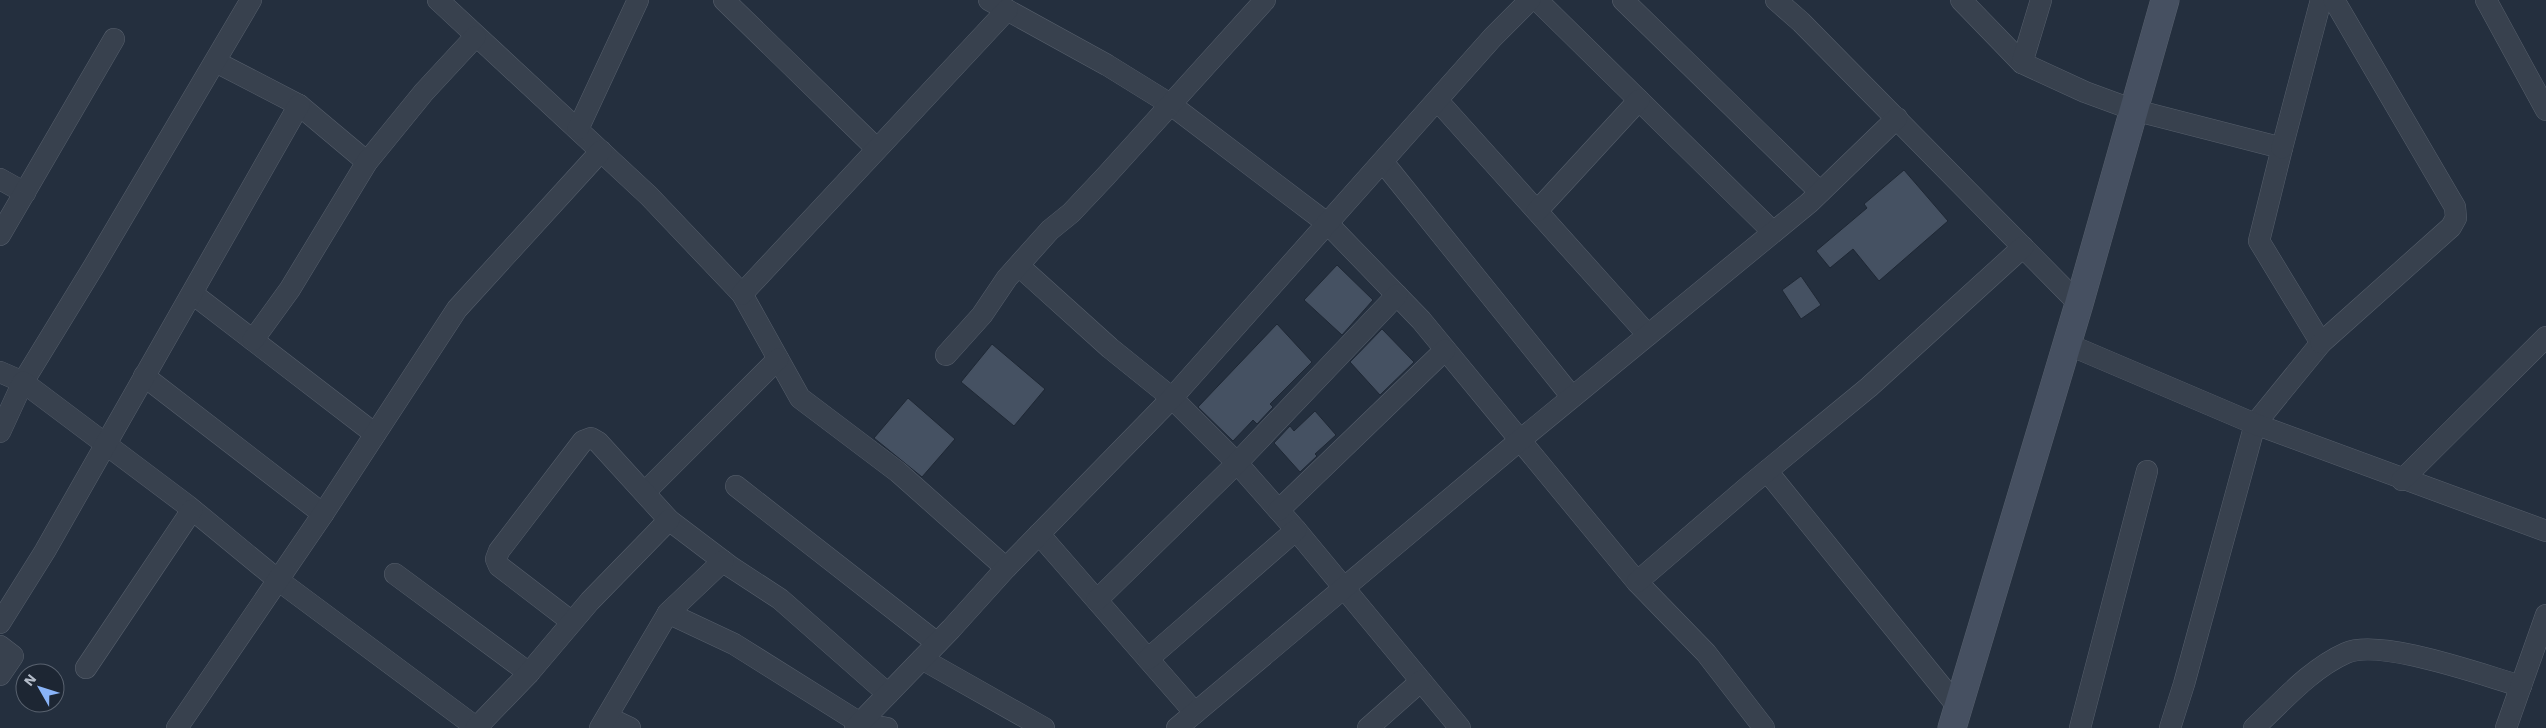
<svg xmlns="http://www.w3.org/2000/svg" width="2546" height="728" font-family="'Work Sans',sans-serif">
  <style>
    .building { fill: #455162; stroke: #1f2835 }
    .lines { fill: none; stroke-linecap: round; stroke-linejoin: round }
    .street-casing { stroke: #565f6c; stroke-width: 22 }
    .secondary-casing { stroke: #565f6c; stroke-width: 29 }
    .street { stroke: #38414e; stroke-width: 21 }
    .secondary { stroke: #465061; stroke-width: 28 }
  </style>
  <rect width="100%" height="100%" fill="#242f3e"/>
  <g class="building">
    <path d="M1904,170l44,51 -69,60 -26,-32 -23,19 -14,-17 51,-43 -3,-4z"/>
    <path d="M1337,265l36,35 -31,35 -38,-35z"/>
    <path d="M1801,276l20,29 -20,14 -19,-29z"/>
    <path d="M1277,324l35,38 -42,42 3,3 -16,17 -4,-4 -20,21 -35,-34z"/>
    <path d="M1382,329l32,33 -34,33 -30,-33z"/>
    <path d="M992,344l53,45 -31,37 -53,-44z"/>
    <path d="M908,398l47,41 -33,38 -48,-39z"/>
    <path d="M1315,411l21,24 -21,19 2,2 -17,16 -26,-29 16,-17 4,5z"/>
  </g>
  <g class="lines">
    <defs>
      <g id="street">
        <path d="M438,0l211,196 93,98 58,104 98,74 108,96"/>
        <path d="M724,0l153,149"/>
        <path d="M989,0l118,65 63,39 158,120 93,96 216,262 69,71 58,75"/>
        <path d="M1537,0l236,232"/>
        <path d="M1623,0l197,192"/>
        <path d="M1776,0l25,22 278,282"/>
        <path d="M1961,0l61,63"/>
        <path d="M2041,0l-19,63 63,29 49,18 148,38 -23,93 62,102 -66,81 -71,260 -14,44"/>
        <path d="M2486,0l60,110"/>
        <path d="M216,62l83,43 68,57"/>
        <path d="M1438,101l210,234"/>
        <path d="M578,129l60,-129"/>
        <path d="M2282,148l39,-148"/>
        <path d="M1383,162l189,235"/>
        <path d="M0,179l25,14"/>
        <path d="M1537,211l102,-111"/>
        <path d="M0,235l114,-196"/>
        <path d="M1019,266l91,82 62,50 65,65 59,67 164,198"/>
        <path d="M193,294l182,140"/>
        <path d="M742,294l265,-284"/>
        <path d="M253,340l37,-51 77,-127 57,-70 51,-55"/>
        <path d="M2321,343l130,-116 5,-9 -1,-11 -121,-207"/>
        <path d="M2067,344l188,80 291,107"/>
        <path d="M946,355l36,-40 25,-37 43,-48 21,-17 34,-36 160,-177"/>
        <path d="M0,372l23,10 71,-116 157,-266"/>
        <path d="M144,376l179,138"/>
        <path d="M0,432l23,-50 165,124 90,74 199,148"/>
        <path d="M1767,471l191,236"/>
        <path d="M2402,480l144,-143"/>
        <path d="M736,486l201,157"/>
        <path d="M645,492l133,-133"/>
        <path d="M1279,510l166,-160"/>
        <path d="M1039,534l156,179"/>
        <path d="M395,574l134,99"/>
        <path d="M1637,582l114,-98 118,-97 154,-140"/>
        <path d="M1097,600l140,-137 160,-168"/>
        <path d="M668,613l66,31 126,79 27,5"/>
        <path d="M572,622l-73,-56 -3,-7 3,-8 84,-110 8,-3 7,4 71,78 62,47 49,32 108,95"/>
        <path d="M0,623l45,-72 254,-446"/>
        <path d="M0,646l13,10 -13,19"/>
        <path d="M922,659l122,69"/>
        <path d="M1148,659l148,-129"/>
        <path d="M86,668l106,-158"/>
        <path d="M607,717l23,11"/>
        <path d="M177,728l146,-214 134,-205 144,-158"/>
        <path d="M476,728l53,-55 61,-72 79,-81"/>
        <path d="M600,728l68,-115 55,-52"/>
        <path d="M855,728l96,-99 55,-61 166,-170 321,-361 37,-37"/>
        <path d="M1177,728l342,-287 290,-238 88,-85"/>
        <path d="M1368,728l53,-47"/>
        <path d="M2080,728l67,-257"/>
        <path d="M2254,728c28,-26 56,-59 92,-75 34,-15 136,22 175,33"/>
        <path d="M2506,728l40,-113"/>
      </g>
      <path id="secondary" d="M1952,728l127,-424 86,-304"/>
    </defs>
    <use href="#street" class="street-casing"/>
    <use href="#secondary" class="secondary-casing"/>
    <use href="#street" class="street"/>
    <use href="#secondary" class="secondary"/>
  </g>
  <g transform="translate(40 688) rotate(309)"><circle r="24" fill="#1d2633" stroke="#59626f"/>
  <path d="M0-4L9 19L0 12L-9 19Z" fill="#8ab4f8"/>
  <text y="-8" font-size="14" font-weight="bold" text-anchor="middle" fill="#b4bcc9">N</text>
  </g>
</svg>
